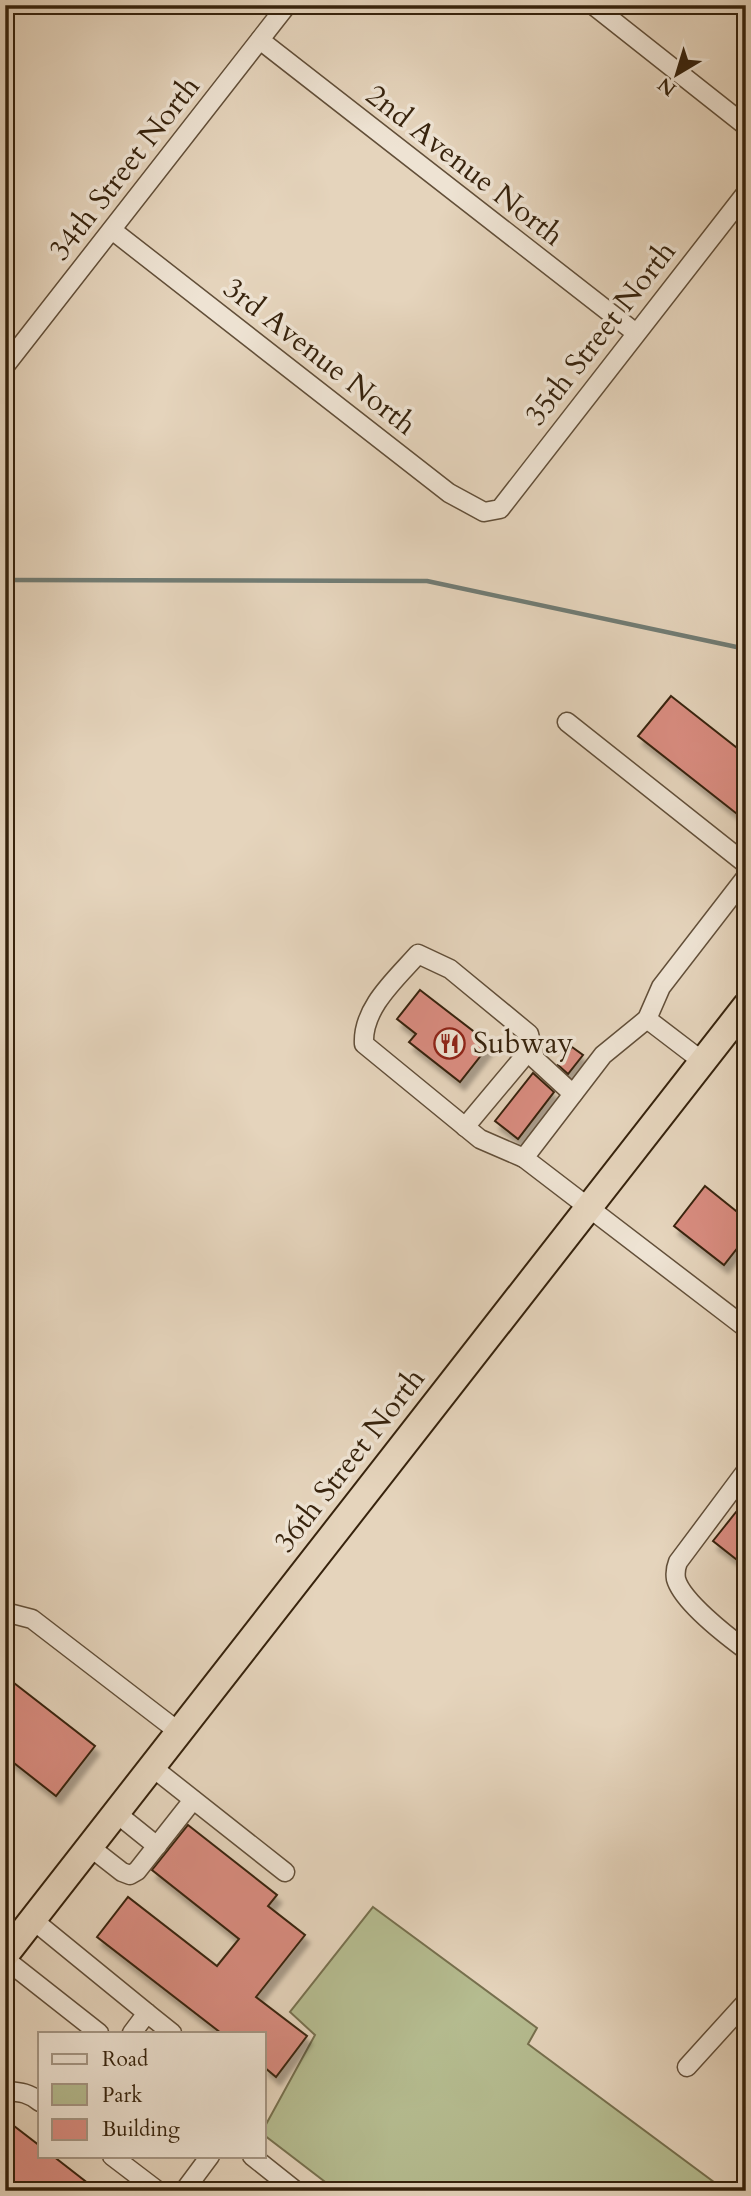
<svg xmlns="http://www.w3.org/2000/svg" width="751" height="2196" font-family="Cardo,serif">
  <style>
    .green { fill: #b5bc90; stroke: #76704e; stroke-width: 2 }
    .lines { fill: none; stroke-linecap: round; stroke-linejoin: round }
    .stream { stroke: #717c74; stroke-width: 4.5 }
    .building { fill: #d98c80; stroke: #37230d; stroke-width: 2; filter: url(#shadow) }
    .minor-casing { stroke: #624f39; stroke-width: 21 }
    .highway-casing { stroke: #37230d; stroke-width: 30 }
    .minor { stroke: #eee3d3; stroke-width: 18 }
    .highway { stroke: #e5d4bc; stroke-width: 26 }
    .labels { text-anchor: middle; stroke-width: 7; stroke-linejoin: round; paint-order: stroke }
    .street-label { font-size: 30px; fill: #37230d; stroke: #eee3d3 }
    .poi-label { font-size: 30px; fill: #37230d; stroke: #eee3d3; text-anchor: start }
  </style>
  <defs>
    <filter id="shadow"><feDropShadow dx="4.5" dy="8" stdDeviation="2" flood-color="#0004"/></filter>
  </defs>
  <rect width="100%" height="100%" fill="#e5d4bc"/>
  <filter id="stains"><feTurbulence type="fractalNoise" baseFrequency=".00286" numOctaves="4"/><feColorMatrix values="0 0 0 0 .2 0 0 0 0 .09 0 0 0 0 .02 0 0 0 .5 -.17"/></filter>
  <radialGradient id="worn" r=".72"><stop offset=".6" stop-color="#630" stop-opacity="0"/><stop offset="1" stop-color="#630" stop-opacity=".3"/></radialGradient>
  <path class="green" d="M373,1907l164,121 -9,16 198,147h-389l-73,-56v-7l51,-93 -25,-23z"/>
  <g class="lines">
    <path class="stream" d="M5,580l422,1 319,68"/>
  </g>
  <g class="building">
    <path d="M671,696l75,59v66l-108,-85z"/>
    <path d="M420,990l70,54 -30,38 -51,-40 7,-8 -19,-15z"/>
    <path d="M572,1047l11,8 -15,19 -10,-9z"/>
    <path d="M533,1073l21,19 -36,47 -23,-18z"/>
    <path d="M705,1186l41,33v18l-22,28 -50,-39z"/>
    <path d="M736,1512l10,7v48l-33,-26z"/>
    <path d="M5,1676l90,70 -39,50 -51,-40z"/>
    <path d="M188,1825l89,70 -9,11 37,29 -49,62 51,39 -31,41 -12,-10v-34h-43l-124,-96 31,-40 89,69 22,-27 -87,-69z"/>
    <path d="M5,2119l35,27v10h13l45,35h-74l-19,-15z"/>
  </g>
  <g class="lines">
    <defs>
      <g id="minor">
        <path d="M593,5l153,121"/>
        <path d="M260,40l376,293"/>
        <path d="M112,230l337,263 35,19 16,-3 246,-316"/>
        <path d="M5,366l282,-361"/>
        <path d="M567,722l179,142"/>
        <path d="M746,877l-85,110 -14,32 -44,36 -79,103 222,170"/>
        <path d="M647,1019l55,42"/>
        <path d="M465,1127l67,-80"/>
        <path d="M524,1158l-44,-19 -116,-95c-2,-36 32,-65 54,-90l32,15 79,65 6,25 38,35"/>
        <path d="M746,1471l-68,91c-2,5 -3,11 -2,17 6,22 51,57 70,71"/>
        <path d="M5,1612l27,7 147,113"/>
        <path d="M152,1767l133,105"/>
        <path d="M116,1813l41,33"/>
        <path d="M90,1847l32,25 8,3 7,-4 56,-71"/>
        <path d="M33,1920l114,93"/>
        <path d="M5,1959l94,74"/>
        <path d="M132,2033l15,-20 25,20"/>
        <path d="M687,2067l59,-65"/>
        <path d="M5,2094l2,-3c14,1 22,2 33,11"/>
        <path d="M112,2156l46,35"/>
        <path d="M252,2156l44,35"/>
        <path d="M184,2191l26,-35"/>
      </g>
      <path id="highway" d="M5,1955l741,-949"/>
    </defs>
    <use href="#minor" class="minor-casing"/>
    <use href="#highway" class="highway-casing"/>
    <use href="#minor" class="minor"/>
    <use href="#highway" class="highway"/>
  </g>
  <defs>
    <symbol id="restaurant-ring" viewBox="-11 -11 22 22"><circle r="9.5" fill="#eee3d3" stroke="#8f2418" stroke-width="1.5"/><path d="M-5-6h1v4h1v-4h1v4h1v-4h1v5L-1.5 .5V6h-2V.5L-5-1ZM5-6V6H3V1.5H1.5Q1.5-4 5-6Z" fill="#8f2418"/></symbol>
  </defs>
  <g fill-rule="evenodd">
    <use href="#restaurant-ring" x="432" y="1026" width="35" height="35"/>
  </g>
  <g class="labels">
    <g class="street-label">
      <text transform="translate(465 165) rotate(38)" y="10">2nd Avenue North</text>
      <text transform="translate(124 168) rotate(-52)" y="10">34th Street North</text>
      <text transform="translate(600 333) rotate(-52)" y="10">35th Street North</text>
      <text transform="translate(320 356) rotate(38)" y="10">3rd Avenue North</text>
      <text transform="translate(349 1460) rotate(-52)" y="10">36th Street North</text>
    </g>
    <g class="poi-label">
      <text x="473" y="1053">Subway</text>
    </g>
  </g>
  <rect width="751" height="2196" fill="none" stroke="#e5d4bc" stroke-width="28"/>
  <rect x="7" y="7" width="737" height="2182" fill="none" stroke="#37230d" stroke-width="3.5"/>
  <rect x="14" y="14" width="723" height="2168" fill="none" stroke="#37230d" stroke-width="2"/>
  <rect x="38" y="2032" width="228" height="126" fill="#eee3d3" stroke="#a59684" stroke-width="2"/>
  <rect x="52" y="2054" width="35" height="10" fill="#eee3d3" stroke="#a59684" stroke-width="2"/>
  <text x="102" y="2066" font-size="21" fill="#37230d">Road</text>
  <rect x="52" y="2084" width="35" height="21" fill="#b5bc90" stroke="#a59684" stroke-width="2"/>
  <text x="102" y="2102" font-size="21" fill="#37230d">Park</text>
  <rect x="52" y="2119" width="35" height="21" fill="#d98c80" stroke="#a59684" stroke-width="2"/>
  <text x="102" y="2136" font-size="21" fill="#37230d">Building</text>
  <g transform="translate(677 74) rotate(218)" stroke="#eee3d3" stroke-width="5" paint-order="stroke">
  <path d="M0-5L12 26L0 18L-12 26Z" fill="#37230d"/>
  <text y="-10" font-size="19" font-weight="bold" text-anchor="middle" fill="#37230d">N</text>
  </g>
  <rect width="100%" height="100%" filter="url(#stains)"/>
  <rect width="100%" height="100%" fill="url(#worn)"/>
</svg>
